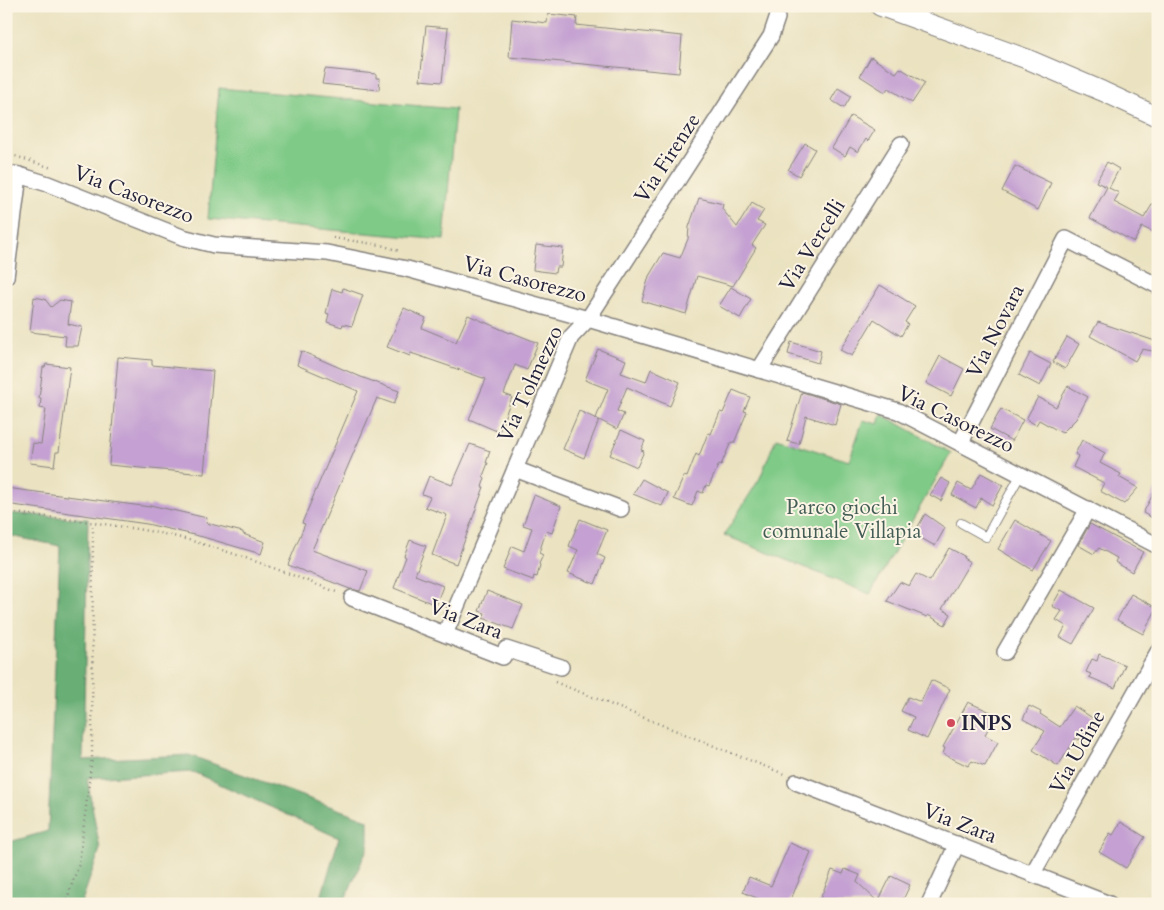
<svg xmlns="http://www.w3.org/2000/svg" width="1164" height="910" font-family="Cardo,serif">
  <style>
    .green { fill: #7fca87; stroke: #507661 }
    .forest { fill: #67ae74; stroke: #446858 }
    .building { fill: #c4a1d2 }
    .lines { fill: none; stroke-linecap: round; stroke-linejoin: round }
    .service-casing { stroke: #86827e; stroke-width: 10 }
    .minor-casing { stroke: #86827e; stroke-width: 18 }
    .tertiary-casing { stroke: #86827e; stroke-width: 21 }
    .path { stroke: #86827e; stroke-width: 2.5; stroke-dasharray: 1 4; stroke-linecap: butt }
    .service { stroke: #fff; stroke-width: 8 }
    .minor { stroke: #fff; stroke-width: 15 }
    .tertiary { stroke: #fff; stroke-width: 19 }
    .poi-dot { fill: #d1495b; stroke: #fcf5e5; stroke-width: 2 }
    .labels { text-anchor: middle; stroke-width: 4; stroke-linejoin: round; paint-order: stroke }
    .street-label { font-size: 21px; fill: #22223b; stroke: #fcf5e5 }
    .park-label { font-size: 21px; fill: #435d56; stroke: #fcf5e5 }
    .poi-label { font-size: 21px; font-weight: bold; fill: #22223b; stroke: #fcf5e5; text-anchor: start }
  </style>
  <rect width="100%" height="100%" fill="#fcf5e5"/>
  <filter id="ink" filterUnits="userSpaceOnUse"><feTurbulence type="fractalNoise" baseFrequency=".02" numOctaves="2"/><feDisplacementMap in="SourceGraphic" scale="10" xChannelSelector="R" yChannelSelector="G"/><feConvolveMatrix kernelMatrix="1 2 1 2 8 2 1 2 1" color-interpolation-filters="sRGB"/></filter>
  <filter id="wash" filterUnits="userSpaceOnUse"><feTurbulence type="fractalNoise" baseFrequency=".0096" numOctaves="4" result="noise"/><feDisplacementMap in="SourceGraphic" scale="20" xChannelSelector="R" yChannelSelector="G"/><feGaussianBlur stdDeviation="1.12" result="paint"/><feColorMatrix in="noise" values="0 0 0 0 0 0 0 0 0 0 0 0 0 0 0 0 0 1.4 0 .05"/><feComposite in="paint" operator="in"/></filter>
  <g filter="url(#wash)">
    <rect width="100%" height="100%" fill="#eae2c0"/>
    <g class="green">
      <path d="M219,88l236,21 -11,131 -236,-21z"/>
      <path d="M881,414l70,39 -81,141 -146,-59 36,-57 16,-40 73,23 14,-41 15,4z"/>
    </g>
    <path class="forest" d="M6,513l82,6 -5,241 106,-5 179,65v27l-25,57h-24l20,-66 -146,-66 -106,6 13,71 -19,55h-75v-61l42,-12 12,-285 -54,-11z"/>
    <g id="blocks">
      <g class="building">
        <path d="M548,14l29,3 -1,8 106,11 -3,37 -170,-16 3,-38 35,4z"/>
        <path d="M426,26l22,2 -6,54 -22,-2z"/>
        <path d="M871,57l25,16 4,-5 25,15 -13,20 -24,-15 -3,4 -25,-16z"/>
        <path d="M325,69l51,5v4h4l-1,12 -57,-6z"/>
        <path d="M838,88l13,8 -7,12 -13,-8z"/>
        <path d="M851,116l24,14 -7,11 -2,-2 -8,13 -8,-5 -5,9 -13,-8z"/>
        <path d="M805,143l10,6 -16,27 -11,-6z"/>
        <path d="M1107,162l12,7 -10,19 10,5 -5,9 30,16 14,-23v39l-16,-7 -8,15 -44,-24 17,-31 -11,-5z"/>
        <path d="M1015,166l36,17 -13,27 -36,-19z"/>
        <path d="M699,198l24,6 -1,5 15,18 15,-24 12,7 -7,11 8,4 -13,20 4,3 -23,38 -36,-10 -11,38 -44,-13 7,-25 14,-23 17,5 8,-19 1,-12z"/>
        <path d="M536,245l27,3 -2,19h-5l-1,6 -22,-3z"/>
        <path d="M880,285l35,21 -10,16 3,2 -7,12 -27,-17 -22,37 -12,-6z"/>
        <path d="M731,287l20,12 -11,19 -21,-12z"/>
        <path d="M343,288l20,7 -11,31 -9,-2 -1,3 -15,-5 2,-8 -3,-1 6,-24 10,3z"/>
        <path d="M34,297l11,2 6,8 9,-7 11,2 -3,22 14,3 -4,19h-13l1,-10 -36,-4z"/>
        <path d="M404,308l22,10 -4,10 34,14 12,-27 42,18 1,-1 27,11 -11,27 -12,-5 -11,29 8,3 -13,35 -30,-13 17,-40 -75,-26 -1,3 -23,-9z"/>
        <path d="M1098,322l60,20v10l-16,-3 -7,12 -45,-25z"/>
        <path d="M1067,337l12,7 -14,25 -12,-7z"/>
        <path d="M791,342l30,9 -3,12 -30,-9z"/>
        <path d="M598,349l28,11 -5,13 25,9 5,-13 29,13 -10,24 -43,-19 -10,24 7,3 -7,15 -18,-9 -15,38 -21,-9 16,-38 20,9 -3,-2 12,-29 -23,-9z"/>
        <path d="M301,351l60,26 38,14 -5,13 -17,-6 -65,152 56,21 -8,20 -10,-2 -62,-24 17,-41 -3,-1 56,-132 -61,-26z"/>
        <path d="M1030,353l21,11 -11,22 -21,-11z"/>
        <path d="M940,356l24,13 -13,27 -25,-13z"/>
        <path d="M118,357l34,3v5l61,6 -9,103 -95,-9z"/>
        <path d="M46,364l24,3 -11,85h-3l-2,14 -24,-3 3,-20 8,1 5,-35 -6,-1 1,-10h-2l4,-31h2z"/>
        <path d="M1068,386l20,11 -12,22 -14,14 -23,-13 -3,5 -10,-6 12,-22 18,10z"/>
        <path d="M733,390l17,7 -6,14 3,1 -13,31 -3,-1 -10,23 -2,-1 -10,22 -3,-1 -3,8 -5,-2 -6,15 -18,-7 10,-23 3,1 9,-23 3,2 9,-23 3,1 9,-22 3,1z"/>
        <path d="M802,392l39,12 -6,21 -29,-9 -7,28 -12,-3z"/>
        <path d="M1001,409l22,11 -11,21 -22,-12z"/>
        <path d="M621,430l24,11 -4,9 3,1 -7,16 -27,-12z"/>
        <path d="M1082,440l23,13 -5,10 21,11 -2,3 19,11 -14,16 -24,-13 4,-8 -31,-16 5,-11 -3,-2z"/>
        <path d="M470,444l20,7 -4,12h2l-5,13 2,2 -3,9h2l-28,77 -24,-9 15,-40 -22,-8 5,-10 -8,-3 7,-18 23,9z"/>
        <path d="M981,473l22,12 -11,20 -11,-7 -5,10 -24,-13 6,-12 13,7z"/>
        <path d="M941,478l9,5 -9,18 -11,-6z"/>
        <path d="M642,479l26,14 -6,13 -29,-12z"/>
        <path d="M1158,485v36l-15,-8z"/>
        <path d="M6,488l144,19v-2l57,13 -1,5 37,9v2l22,8 -4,12 -58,-17 -56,-13 -141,-20z"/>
        <path d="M534,495l27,11 -9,27 -6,-2 -7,22 4,2 -4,9 1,1 -3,12 -3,-1 -1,4 -30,-11 9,-23 12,5 8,-23 -9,-3z"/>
        <path d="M925,514l20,14 -10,18 -21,-12z"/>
        <path d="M580,519l27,11 -10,24 8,4 -10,26 -27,-11 10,-23 -9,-4z"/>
        <path d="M1015,520l36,21 -18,29 -35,-21z"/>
        <path d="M1090,524l53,28 -11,20 -17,-10 2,-4 -18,-10 -5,6 -16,-9z"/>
        <path d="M410,540l16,6 -11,29 28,11 -7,19 -42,-17 12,-31 -2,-1z"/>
        <path d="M949,548l15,8 -1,2 7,4 -28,47 9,5 -6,11 -17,-10 -1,2 -40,-16 13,-19 9,4 7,-12 14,7z"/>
        <path d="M1061,590l33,18 -21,36 -13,-7 6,-11 -10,-6 6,-9 -10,-5z"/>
        <path d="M487,591l36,14 -10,24 -30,-11 2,-5 -6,-2z"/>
        <path d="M1131,594l26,14 -14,26 -26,-14z"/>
        <path d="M1099,654l26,11 -10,23 -26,-11 2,-3 -5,-2 6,-13 5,2z"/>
        <path d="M931,680l19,9 -23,50 -19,-9 6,-13 -13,-6 7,-14 13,5z"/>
        <path d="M968,702l27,12 -10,21 13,7 -13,24 -13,-5 -4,5 -25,-12 2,-6 -2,-1z"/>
        <path d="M1029,706l12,6 -1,2 20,13 14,-21 23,15 -8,11 -3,-1 -7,9 -3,-2 -18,28 -25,-16 12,-19 -22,-12z"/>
        <path d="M1121,822l24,15 -19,31 -27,-16 11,-19 3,2z"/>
        <path d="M790,843l21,9 -22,52h-19l-27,-12 6,-15 22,9z"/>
        <path d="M845,869l15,6 -3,7 21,20 13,-26 19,9 -9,19h-83l14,-34 11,4z"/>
      </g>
    </g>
  </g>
  <g filter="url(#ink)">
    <use href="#blocks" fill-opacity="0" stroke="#86827e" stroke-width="1"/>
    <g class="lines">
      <defs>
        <path id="service" d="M961,523l25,14 35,-63"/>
        <g id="minor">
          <path d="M6,173l13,2 29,9 134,53 32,8 113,8 80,16 181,50 310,92 260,135"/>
          <path d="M6,277l13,-102"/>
          <path d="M759,370l142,-226"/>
          <path d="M961,442l105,-203 92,47"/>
          <path d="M515,469l106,40"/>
          <path d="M352,598l151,59 3,-8 55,18"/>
          <path d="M445,634l126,-297 17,-18 183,-283 6,-18"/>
          <path d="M1005,652l83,-143"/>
          <path d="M796,782l313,122"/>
          <path d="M1033,873l125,-221"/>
          <path d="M929,904l28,-60"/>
        </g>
        <path id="tertiary" d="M880,6l147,53 75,32 56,26"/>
      </defs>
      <use href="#service" class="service-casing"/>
      <use href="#minor" class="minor-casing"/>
      <use href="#tertiary" class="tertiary-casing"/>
      <g class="path">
        <path d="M6,153l46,15"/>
        <path d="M333,238l48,7 18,6"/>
        <path d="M6,512c56,7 112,12 167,24 57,14 111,36 166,57"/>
        <path d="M555,682l229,92"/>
        <path d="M65,904l14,-40 13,-106 1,-235"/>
      </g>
      <use href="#service" class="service"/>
      <use href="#minor" class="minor"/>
      <use href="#tertiary" class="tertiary"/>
    </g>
  </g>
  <circle class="poi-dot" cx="951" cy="723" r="5"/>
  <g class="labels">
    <g class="street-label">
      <text transform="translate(667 158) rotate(-57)" y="7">Via Firenze</text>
      <text transform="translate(134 194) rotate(21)" y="7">Via Casorezzo</text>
      <text transform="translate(812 245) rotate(-58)" y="7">Via Vercelli</text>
      <text transform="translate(525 279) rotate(15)" y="7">Via Casorezzo</text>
      <text transform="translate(995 331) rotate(-63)" y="7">Via Novara</text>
      <text transform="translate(530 384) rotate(-65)" y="7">Via Tolmezzo</text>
      <text transform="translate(956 419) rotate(26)" y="7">Via Casorezzo</text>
      <text transform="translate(466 619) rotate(21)" y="7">Via Zara</text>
      <text transform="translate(1077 752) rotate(-61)" y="7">Via Udine</text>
      <text transform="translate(960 823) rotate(21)" y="7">Via Zara</text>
    </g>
    <g class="park-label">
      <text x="842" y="514">Parco giochi<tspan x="842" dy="24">comunale Villapia</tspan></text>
    </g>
    <g class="poi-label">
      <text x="961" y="730">INPS</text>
    </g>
  </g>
  <rect width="1164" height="910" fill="none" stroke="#fcf5e5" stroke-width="25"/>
</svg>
